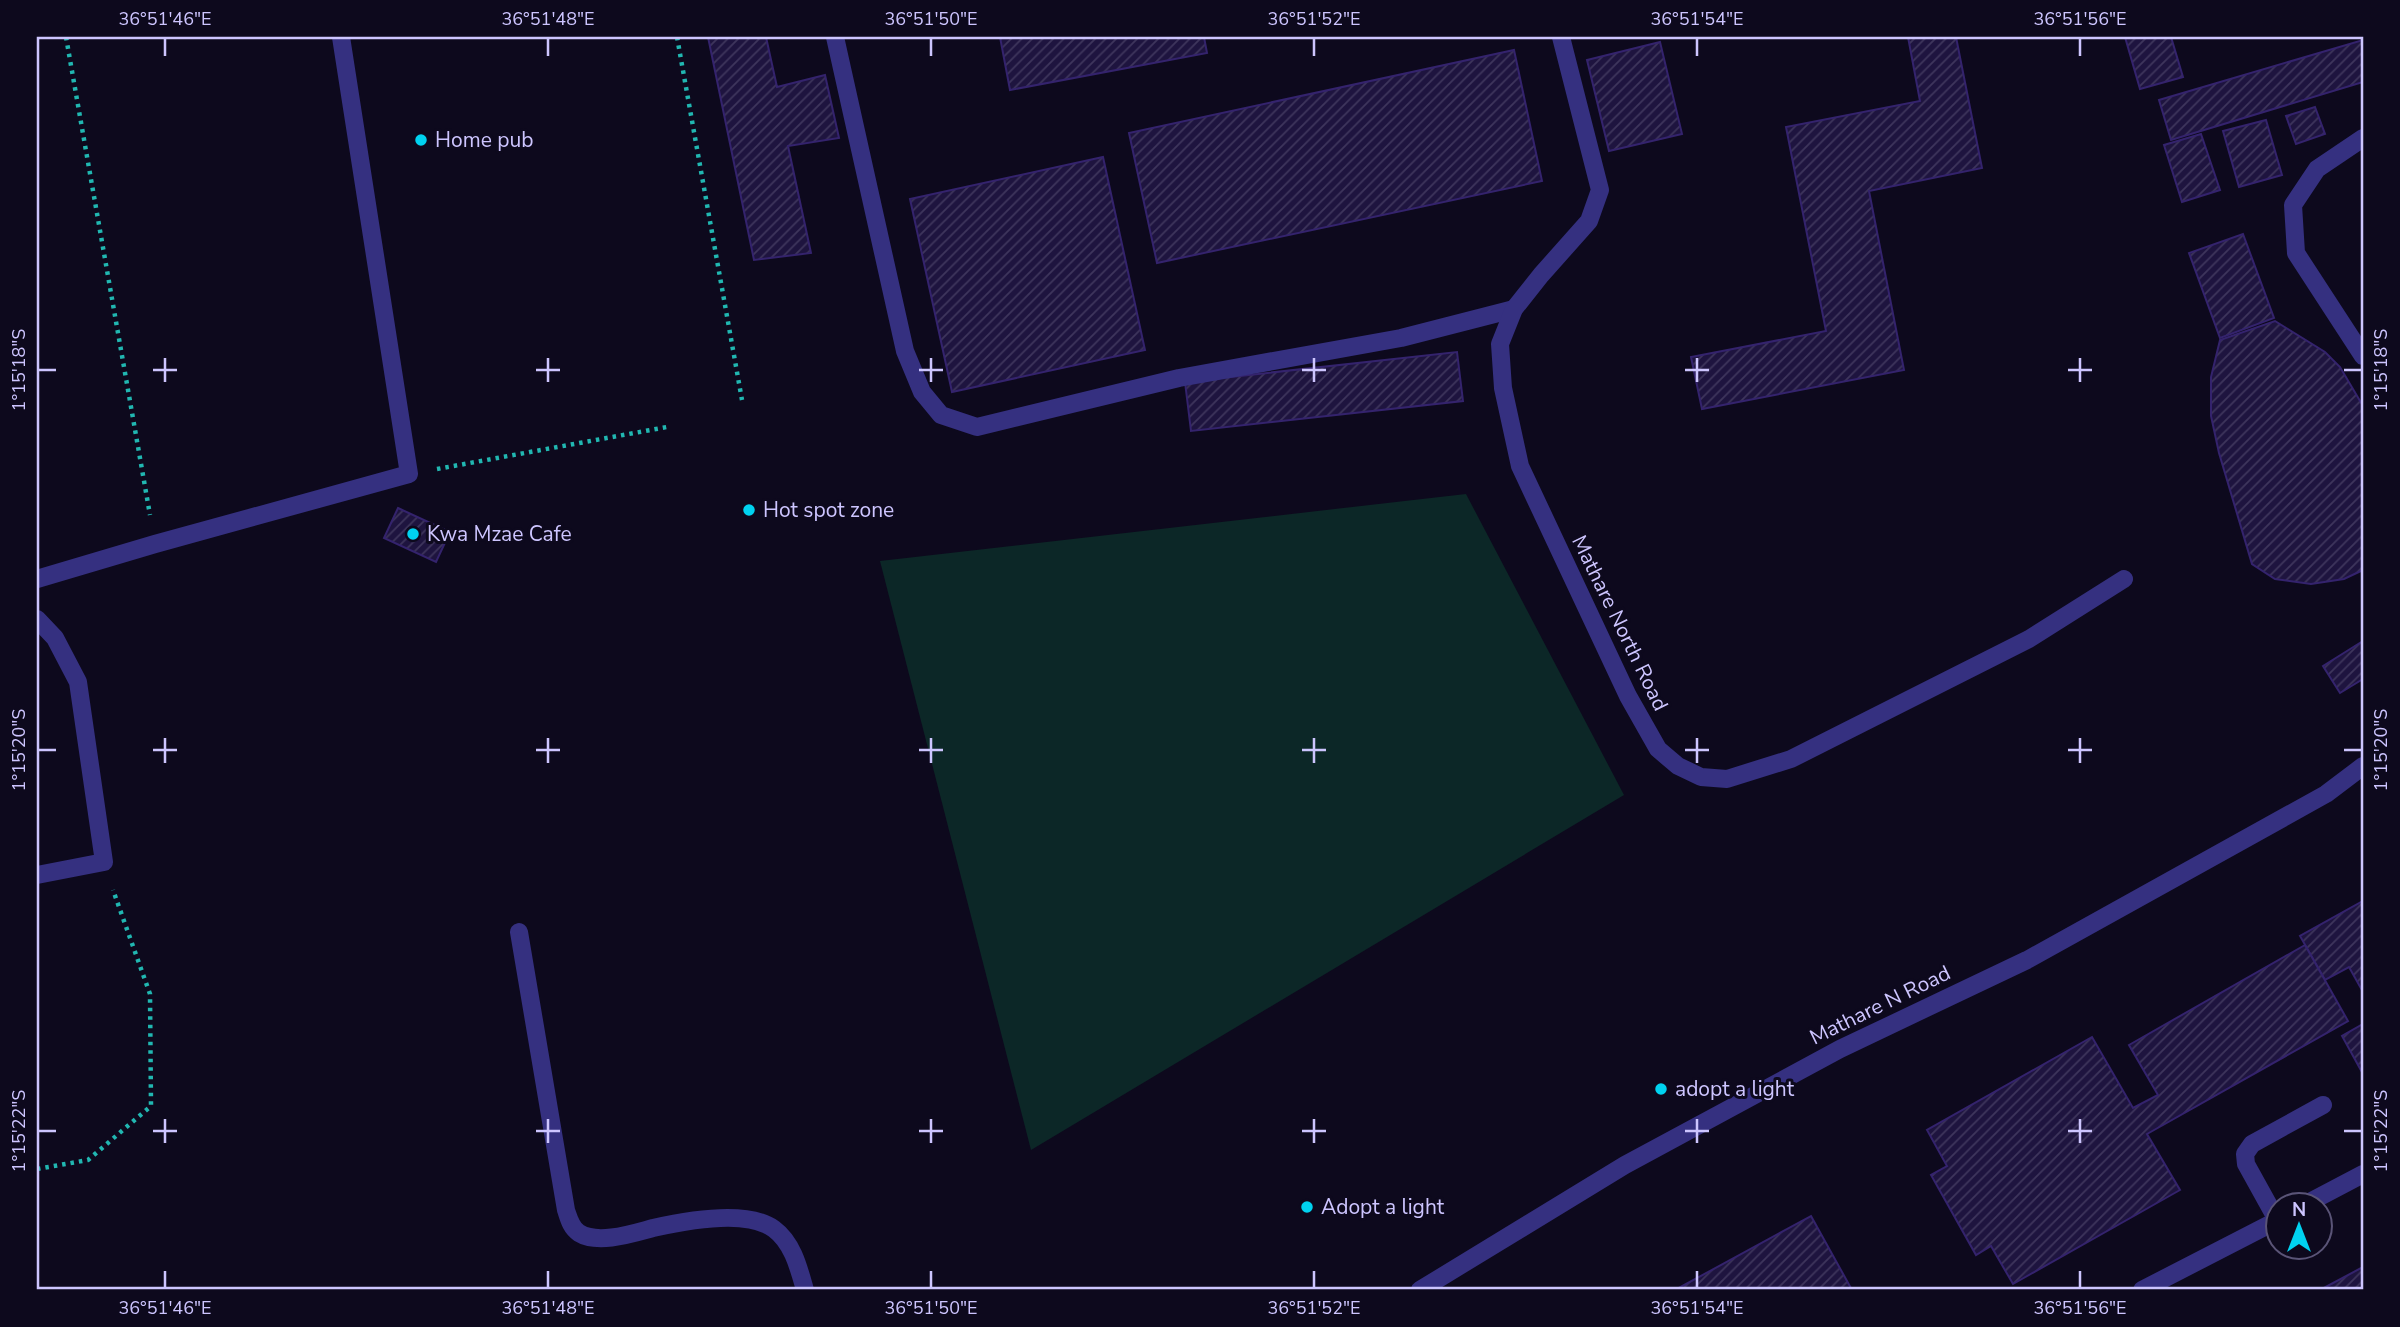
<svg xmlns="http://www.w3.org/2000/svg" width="2400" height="1327" font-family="'Nunito Sans',sans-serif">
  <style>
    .garden { fill: #0c2727 }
    .building { fill: url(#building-hatch); stroke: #34236d; stroke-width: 2 }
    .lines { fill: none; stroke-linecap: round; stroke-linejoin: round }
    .path { stroke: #21b7b1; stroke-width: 4.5; stroke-dasharray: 3.5 5; stroke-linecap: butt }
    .service { stroke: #353080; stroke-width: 18 }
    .minor { stroke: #353080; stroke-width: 18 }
    .ticks { fill: none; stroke: #cdc5ff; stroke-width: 2.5 }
    .poi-dot { fill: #00d2f0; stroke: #0d091d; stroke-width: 2.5 }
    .labels { text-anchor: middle; stroke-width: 6; stroke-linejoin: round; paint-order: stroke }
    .poi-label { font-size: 21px; fill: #cdc5ff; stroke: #0d091d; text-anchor: start }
    .street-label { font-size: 21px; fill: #cdc5ff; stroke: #0d091d }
    .neatline { fill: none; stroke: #cdc5ff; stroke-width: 2.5 }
    .ticks-label { font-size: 18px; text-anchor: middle; fill: #cdc5ff }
  </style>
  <defs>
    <pattern id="building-hatch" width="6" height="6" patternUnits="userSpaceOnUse" patternTransform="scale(1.75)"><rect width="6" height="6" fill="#1e143f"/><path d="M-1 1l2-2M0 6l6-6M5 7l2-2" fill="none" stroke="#3e355c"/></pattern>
  </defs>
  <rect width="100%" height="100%" fill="#0d091d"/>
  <path class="garden" d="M1466,494l158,301 -593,355 -151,-589z"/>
  <g class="building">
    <path d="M708,37h58l11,50 48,-12 14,63 -51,8 23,107 -57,7z"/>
    <path d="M1000,37h204l3,16 -197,37z"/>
    <path d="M1908,37h48l26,131 -113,23 35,179 -202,39 -11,-52 135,-26 -40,-204 134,-26z"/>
    <path d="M2125,37h46l12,40 -43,12z"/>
    <path d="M2363,40v42l-192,58 -12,-40z"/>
    <path d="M1660,42l22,92 -73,17 -22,-91z"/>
    <path d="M1514,50l28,131 -385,82 -28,-130z"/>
    <path d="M2315,107l10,27 -29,10 -10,-28z"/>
    <path d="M2266,120l16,55 -43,12 -16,-56z"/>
    <path d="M2201,134l19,56 -38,12 -18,-57z"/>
    <path d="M1103,157l42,193 -193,42 -42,-193z"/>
    <path d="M2243,234l31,84 -54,20 -31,-85z"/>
    <path d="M2275,321l50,31 15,15 23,39v164l-19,9 -33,5 -36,-5 -23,-15 -33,-111 -8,-37v-39l9,-37z"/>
    <path d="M1457,352l6,49 -272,30 -6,-49z"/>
    <path d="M398,508l52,24 -14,30 -52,-24z"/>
    <path d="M2363,641v38l-23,14 -17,-27z"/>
    <path d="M2363,901v91l-14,-25 -24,13 -25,-44z"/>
    <path d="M2305,945l43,76 -201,113 33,56 -167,94 -22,-38 -15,9 -45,-80 16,-9 -20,-36 165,-93 41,71 25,-13 -29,-50z"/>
    <path d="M2363,1024v50l-21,-38z"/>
    <path d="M1811,1216l41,74h-177z"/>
    <path d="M2363,1267v23h-43z"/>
  </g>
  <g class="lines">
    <g class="path">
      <path d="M66,37l84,478"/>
      <path d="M677,37l65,363"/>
      <path d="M437,469l230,-42"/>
      <path d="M37,1169l51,-9 63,-54 -1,-112 -37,-104"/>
    </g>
    <g class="service">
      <path d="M2363,138l-46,31 -24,36 3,48 67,103"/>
      <path d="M2306,1204l57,-30"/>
      <path d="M2277,1220l-31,-56 -1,-10 7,-10 71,-39"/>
      <path d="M2142,1290l136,-70"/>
    </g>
    <g class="minor">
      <path d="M835,37l70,314 17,41 19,23 36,12 202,-49 222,-40 113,-29"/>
      <path d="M1561,37l39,153 -11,31 -48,54 -27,34 -14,35 3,44 17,78 108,230 30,53 20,17 23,11 26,2 64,-20 238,-120 95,-60"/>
      <path d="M37,579l118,-35 254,-70 -68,-437"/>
      <path d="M37,619l18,19 23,44 26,180 -67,13"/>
      <path d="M519,932l47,278c3,9 5,18 13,23 19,12 55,0 74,-5 31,-7 94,-19 121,1 19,14 25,40 31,61"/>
      <path d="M1420,1290l205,-125 215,-116 187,-89 299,-166 37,-28"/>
    </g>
  </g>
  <path class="ticks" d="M165,38v18M548,38v18M931,38v18M1314,38v18M1697,38v18M2080,38v18M165,358v24M548,358v24M931,358v24M1314,358v24M1697,358v24M2080,358v24M38,370h18M153,370h24M536,370h24M919,370h24M1302,370h24M1685,370h24M2068,370h24M2344,370h18M165,738v25M548,738v25M931,738v25M1314,738v25M1697,738v25M2080,738v25M38,750h18M153,750h24M536,750h24M919,750h24M1302,750h24M1685,750h24M2068,750h24M2344,750h18M165,1119v24M548,1119v24M931,1119v24M1314,1119v24M1697,1119v24M2080,1119v24M38,1131h18M153,1131h24M536,1131h24M919,1131h24M1302,1131h24M1685,1131h24M2068,1131h24M2344,1131h18M165,1271v17M548,1271v17M931,1271v17M1314,1271v17M1697,1271v17M2080,1271v17"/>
  <g class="poi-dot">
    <circle cx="421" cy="140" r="7"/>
    <circle cx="749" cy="510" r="7"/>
    <circle cx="413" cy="534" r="7"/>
    <circle cx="1661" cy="1089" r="7"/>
    <circle cx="1307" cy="1207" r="7"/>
  </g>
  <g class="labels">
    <g class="poi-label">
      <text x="435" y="147">Home pub</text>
      <text x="763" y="517">Hot spot zone</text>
      <text x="427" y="541">Kwa Mzae Cafe</text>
      <text x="1675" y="1096">adopt a light</text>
      <text x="1321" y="1214">Adopt a light</text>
    </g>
    <g class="street-label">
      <text transform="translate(1620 623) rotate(64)" y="7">Mathare North Road</text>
      <text transform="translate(1880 1005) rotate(-26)" y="7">Mathare N Road</text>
    </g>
  </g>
  <rect width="2400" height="1327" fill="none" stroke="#0d091d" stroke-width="77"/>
  <g transform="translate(2299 1226)"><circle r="33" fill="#0d091d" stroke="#5a5477" stroke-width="2"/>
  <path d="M0-5L12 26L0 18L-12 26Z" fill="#00d2f0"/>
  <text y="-10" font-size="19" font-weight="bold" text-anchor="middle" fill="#cdc5ff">N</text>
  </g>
  <rect x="38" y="38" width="2324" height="1250" class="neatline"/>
  <g class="ticks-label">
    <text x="165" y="25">36°51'46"E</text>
    <text x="548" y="25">36°51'48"E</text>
    <text x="931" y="25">36°51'50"E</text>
    <text x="1314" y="25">36°51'52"E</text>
    <text x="1697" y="25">36°51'54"E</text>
    <text x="2080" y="25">36°51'56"E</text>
    <text transform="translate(19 370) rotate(-90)" y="6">1°15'18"S</text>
    <text transform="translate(2381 370) rotate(-90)" y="6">1°15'18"S</text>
    <text transform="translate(19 750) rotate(-90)" y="6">1°15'20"S</text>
    <text transform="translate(2381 750) rotate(-90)" y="6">1°15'20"S</text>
    <text transform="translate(19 1131) rotate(-90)" y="6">1°15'22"S</text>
    <text transform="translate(2381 1131) rotate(-90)" y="6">1°15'22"S</text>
    <text x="165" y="1314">36°51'46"E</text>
    <text x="548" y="1314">36°51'48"E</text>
    <text x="931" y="1314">36°51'50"E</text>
    <text x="1314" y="1314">36°51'52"E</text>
    <text x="1697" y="1314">36°51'54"E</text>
    <text x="2080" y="1314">36°51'56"E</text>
  </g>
</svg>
